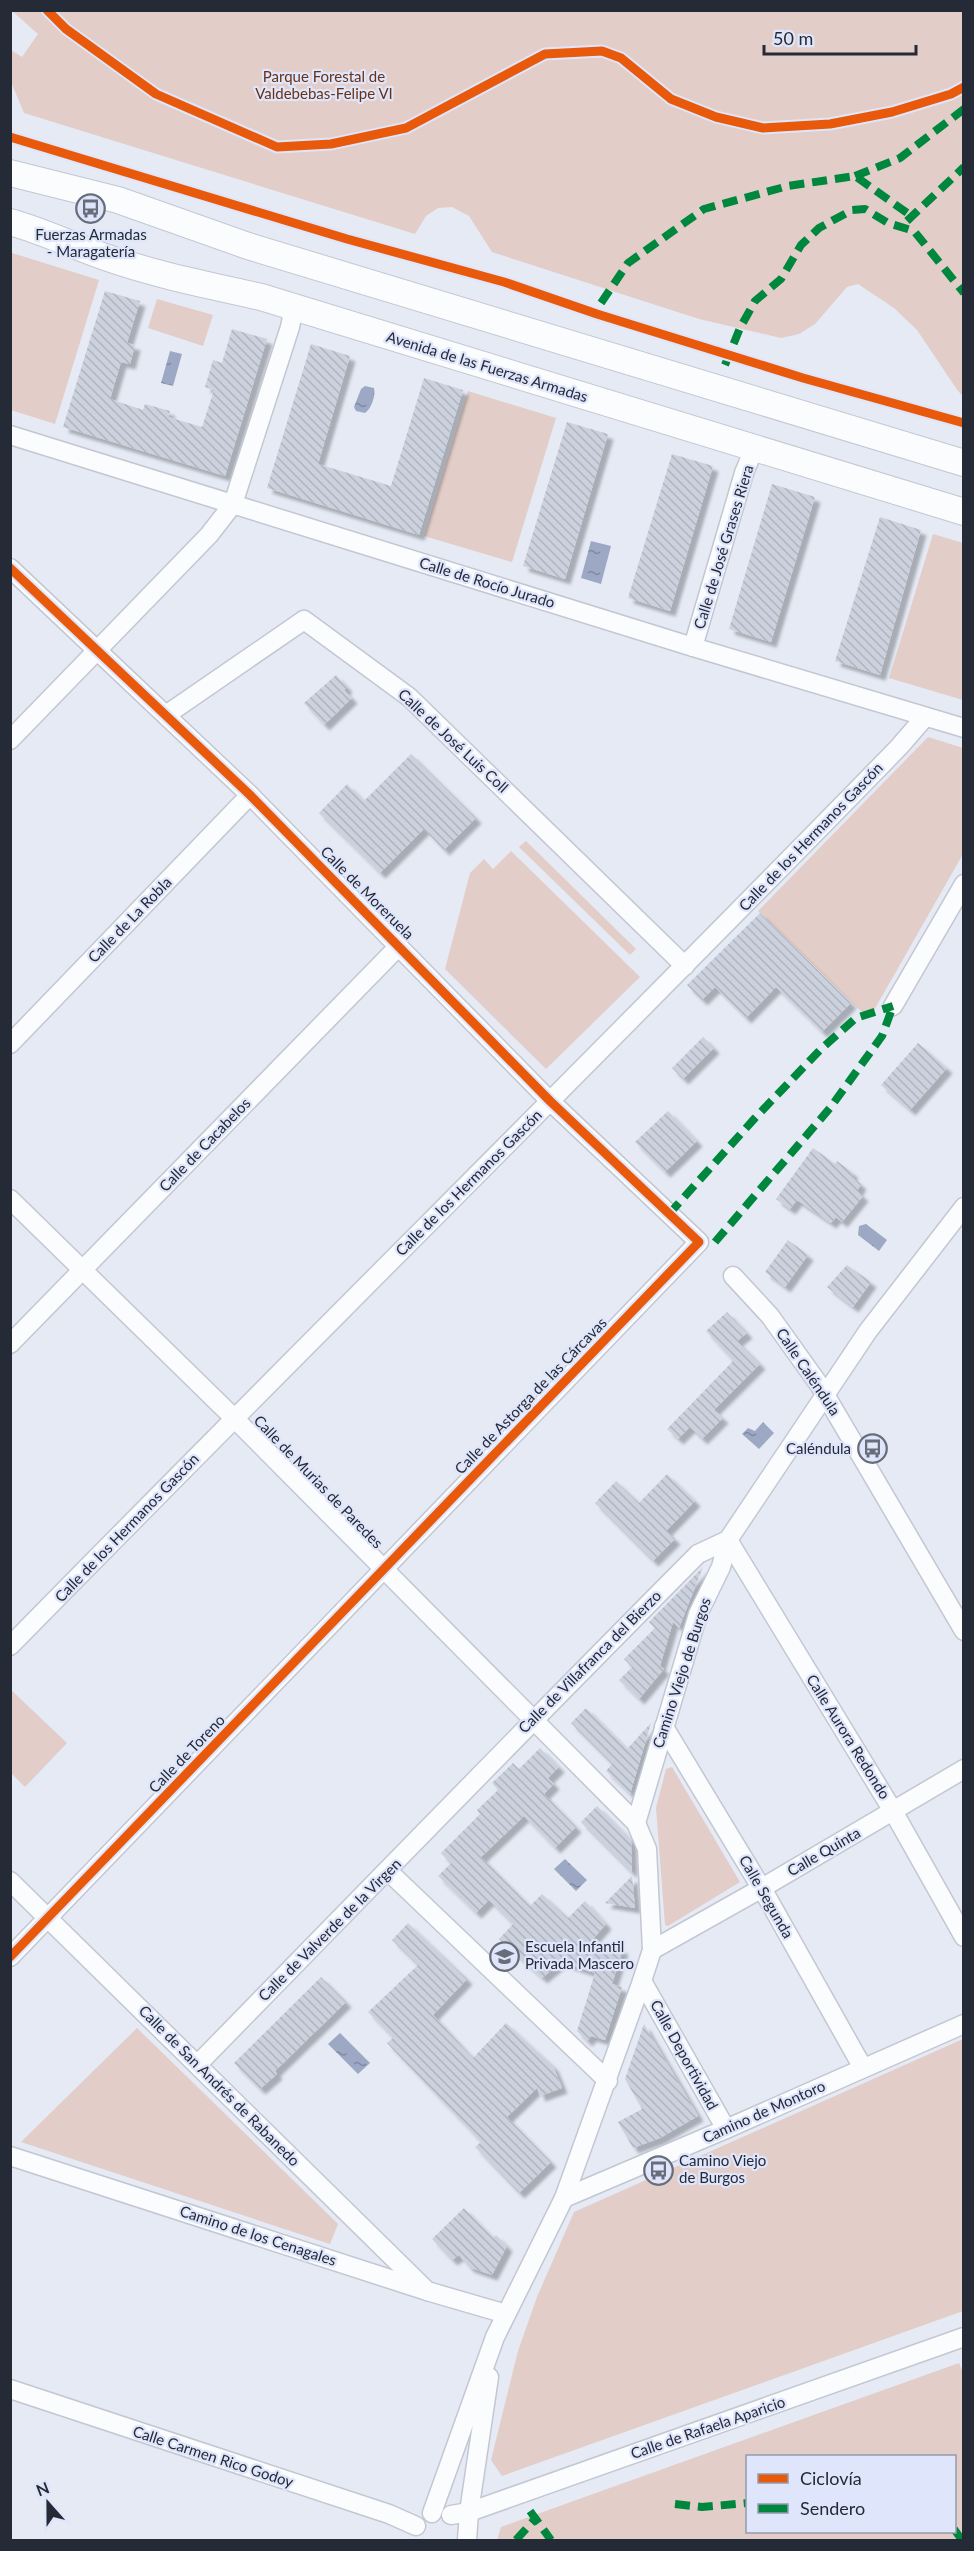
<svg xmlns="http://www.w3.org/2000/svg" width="974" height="2551" font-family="Lato,sans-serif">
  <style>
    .green { fill: #e2cdc8; fill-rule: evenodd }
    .water { fill: url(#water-ripples) }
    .building { fill: url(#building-back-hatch); filter: url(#shadow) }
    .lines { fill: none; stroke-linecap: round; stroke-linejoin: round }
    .street-casing { stroke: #c2c7d2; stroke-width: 21 }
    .secondary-casing { stroke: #c2c7d2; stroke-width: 28 }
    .street { stroke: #fbfcfe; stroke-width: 18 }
    .secondary { stroke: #fbfcfe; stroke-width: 26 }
    .quiet { stroke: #00873e; stroke-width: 8; stroke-dasharray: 15 8; stroke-linecap: butt }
    .cycleway-casing { stroke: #dfe6fb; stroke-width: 13 }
    .cycleway { stroke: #e8590c; stroke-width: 9 }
    .labels { text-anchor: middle; stroke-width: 4.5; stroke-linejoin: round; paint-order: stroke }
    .park-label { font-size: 15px; fill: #6a3115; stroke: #dfe6fb }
    .poi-label { font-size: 15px; fill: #252a37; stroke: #dfe6fb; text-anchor: start }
    .street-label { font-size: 15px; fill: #252a37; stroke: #dfe6fb }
  </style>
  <defs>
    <pattern id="water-ripples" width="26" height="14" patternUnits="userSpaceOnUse" patternTransform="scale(1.5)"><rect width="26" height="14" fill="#9da8c5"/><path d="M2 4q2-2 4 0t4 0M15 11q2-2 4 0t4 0" fill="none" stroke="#8089a1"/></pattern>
    <pattern id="building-back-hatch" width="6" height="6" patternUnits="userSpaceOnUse" patternTransform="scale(1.5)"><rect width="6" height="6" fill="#ccd1de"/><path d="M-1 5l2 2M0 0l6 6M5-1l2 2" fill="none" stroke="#afb4bf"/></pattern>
    <filter id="shadow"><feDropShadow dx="5.5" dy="5.5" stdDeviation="1.5" flood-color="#0004"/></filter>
  </defs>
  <rect width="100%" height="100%" fill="#e5eaf5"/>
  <g class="green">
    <path d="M11,10l952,1v385l-5,-5 -41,-61 -23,-22 -36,-24 -11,3 -32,37 -16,10 -18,4 -82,-19 -207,-67 -23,-36 -17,-9 -14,1 -12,8 -11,18 -391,-121 -13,-31v-32l11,7 16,-23z"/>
    <path d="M12,253l87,27 -44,144 -44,-14z"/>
    <path d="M157,299l56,16 -10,31 -55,-18z"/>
    <path d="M468,391l88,27 -44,144 -88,-26z"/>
    <path d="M933,534l30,9v157l-74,-22z"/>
    <path d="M928,737l35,11v106l-94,165 -111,-108z"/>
    <path d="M526,841l110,108 -6,6 -111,-108z"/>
    <path d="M511,851l129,126 -94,92 -101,-100 25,-96 14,-14 9,10z"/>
    <path d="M10,1689l57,54 -42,44 -14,-14z"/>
    <path d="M672,1767l68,115 -72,44 -3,-1 -9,-117 10,-39z"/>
    <path d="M137,2028l201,196 -8,20 -309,-102z"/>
    <path d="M963,2039v272l-461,165 -11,-16 27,-109 19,-54 37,-85z"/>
    <path d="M959,2363l5,12 -1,165h-466l4,-13zM748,2456h206v76h-206z"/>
  </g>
  <g class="water">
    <path d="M170,351l12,3 -9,32 -12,-3z"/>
    <path d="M365,386l9,2c2,8 -3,21 -9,25l-9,-2 -2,-4 7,-18z"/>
    <path d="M591,541l20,5 -10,38 -20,-6z"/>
    <path d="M866,1224l21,16 -8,11 -21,-16 1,-9z"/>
    <path d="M763,1422l11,11 -15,16 -17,-15 6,-6 7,3z"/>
    <path d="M565,1859l22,21 -11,11 -22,-22z"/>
    <path d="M340,2033l30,30 -12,11 -30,-30z"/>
  </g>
  <g class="building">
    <path d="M105,291l35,10 -13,42 8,2 -5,19 -9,-2 -11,37 33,11 2,-6 25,7 -2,6 34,10 12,-37 -9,-3 8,-27 9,3 10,-34 35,10 -42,137 -162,-49z"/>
    <path d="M311,344l39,12 -32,108 73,22 33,-108 39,12 -44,145 -152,-47z"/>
    <path d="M567,422l41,12 -43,145 -42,-13z"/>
    <path d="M672,454l41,12 -43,145 -42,-13z"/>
    <path d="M772,484l43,13 -44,145 -42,-13z"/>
    <path d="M880,517l41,13 -41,145 -45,-14z"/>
    <path d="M336,675l11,12 -3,3 8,8 -28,27 -20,-22z"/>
    <path d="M411,754l65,64 -32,32 -20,-21 -44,44 -61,-60 28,-29 17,17z"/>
    <path d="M760,913l91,90 -29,29 -46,-45 -30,31 -31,-31 -13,13 -15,-15z"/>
    <path d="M703,1037l11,11 -31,31 -11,-11z"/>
    <path d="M918,1043l29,25 -37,42 -29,-25z"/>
    <path d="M668,1111l29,30 -32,31 -30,-30z"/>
    <path d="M813,1148l22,16 2,-3 16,12 -2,3 10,8 -4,7 6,5 -21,26 -6,-5 -5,6 -34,-23 -7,9 -14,-10z"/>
    <path d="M788,1240l20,15 -23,32 -20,-15z"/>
    <path d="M847,1265l24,17 -18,25 -26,-20z"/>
    <path d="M727,1312l20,21 -10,8 23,23 -46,46 9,8 -21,21 -12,-12 -12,12 -11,-10 66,-68 -27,-30z"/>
    <path d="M667,1474l28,27 -29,30 9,8 -22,22 -58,-58 21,-22 23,22z"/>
    <path d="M703,1567l-24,61 -6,-6 -13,44 4,3 -25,30 -20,-19 13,-13 -8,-8 31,-31 -6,-6z"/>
    <path d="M586,1708l41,41 24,-26 -21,71 -24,-23 6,-7 -41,-41z"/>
    <path d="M540,1748l19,19 -11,11 6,6 -10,10 32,33 -21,21 -31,-32 -43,41 49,49 12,-12 26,24 17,-17 21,23 -13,15 30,10 -11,35 10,3 -17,53 -14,-4 -4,5 -10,-10 18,-58 -34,-11 -19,16 -43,-39 14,-15 -24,-24 -13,13 -38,-37 13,-13 -10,-10 39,-39 -3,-4 21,-20 -6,-7 21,-20 6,6z"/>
    <path d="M597,1806l34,34 1,33 -51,-51z"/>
    <path d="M632,1876l3,32 -30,-5z"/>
    <path d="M408,1923l59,56 -34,36 40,43 33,-35 47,43 9,22 -22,8 -3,-8 -30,29 44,45 -32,31 -44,-46 6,-5 -94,-99 6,-5 -25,-26 50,-47 -26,-25z"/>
    <path d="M321,1977l25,25 -71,69 2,3 -17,15 -26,-26z"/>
    <path d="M644,2024l54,92 -38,22 -27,10 -15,-26 24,-13 -17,-30z"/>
    <path d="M464,2208l29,30 3,-3 11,11 -15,29 -23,-8 -10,-12 -7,5 -20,-21z"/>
  </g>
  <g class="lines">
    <defs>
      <g id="street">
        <path d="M10,435l683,212 271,81"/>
        <path d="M10,568l240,227 300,306 149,141 -689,715"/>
        <path d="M693,647l51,-174 7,-17 9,-6"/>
        <path d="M166,715l138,-95 105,77 276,269"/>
        <path d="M10,740l199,-205 24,-31 57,-177 2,-10 -5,-11"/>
        <path d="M893,1006l71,-122"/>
        <path d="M10,1044l240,-249"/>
        <path d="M10,1199l224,219 384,387 18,18 11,26 5,101 -10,31 -78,217 -69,139 -63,176"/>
        <path d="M733,1276l37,40 50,70 144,245"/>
        <path d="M10,1344l389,-398"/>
        <path d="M728,1540l165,271 71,126"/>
        <path d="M10,1646c295,-301 595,-597 889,-899l26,-30"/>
        <path d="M664,1727l104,172 95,169"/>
        <path d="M636,1823l62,-209 23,-47 7,-27 140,-209 96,-124"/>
        <path d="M388,1871l220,210"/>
        <path d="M10,1881l417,410"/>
        <path d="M652,1950l110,-62 202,-119"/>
        <path d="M642,1981l84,148"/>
        <path d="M198,2064c166,-170 332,-341 500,-510l30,-14"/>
        <path d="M10,2156l417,135 79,23"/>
        <path d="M564,2198l162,-69 238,-105"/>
        <path d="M10,2389l379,125 27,12"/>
        <path d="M451,2515l18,-3 495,-175"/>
        <path d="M467,2540l2,-28 20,-135"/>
      </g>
      <g id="secondary">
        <path d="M10,173l108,27 130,46 716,217"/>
        <path d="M10,222c33,9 63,24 95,35 51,18 103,28 156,40l703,215"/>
      </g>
    </defs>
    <use href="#street" class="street-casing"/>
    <use href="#secondary" class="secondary-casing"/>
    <use href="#street" class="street"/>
    <use href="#secondary" class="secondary"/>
    <g class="quiet">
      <path d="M855,176l45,-18 64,-49"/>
      <path d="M907,221l57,-54"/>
      <path d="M601,303l27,-40 76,-54 84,-23 67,-10 55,39"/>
      <path d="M725,365l15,-37 15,-27 26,-22 20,-34 18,-17 33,-18 13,-1 23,14 26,8 50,62"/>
      <path d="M669,1214l86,-96 65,-68 36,-32 37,-12"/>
      <path d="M715,1242l115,-134 52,-72 11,-30"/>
      <path d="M675,2504l27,3 46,-4"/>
      <path d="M530,2511l21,29"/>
      <path d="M954,2529l8,11"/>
      <path d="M516,2540l19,-21"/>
    </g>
    <defs>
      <g id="cycleway">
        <path d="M47,10l19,19 90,65 121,53 54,-3 75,-16 139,-74 57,-3 19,7 50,41 45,18 47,11 67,-4 62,-12 59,-18 13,-7"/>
        <path d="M10,137l337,102 157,43 93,32 206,64 161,45"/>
        <path d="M10,568l240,227 300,306 149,141 -689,715"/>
      </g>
    </defs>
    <use href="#cycleway" class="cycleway-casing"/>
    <use href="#cycleway" class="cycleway"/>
  </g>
  <defs>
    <symbol id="bus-ring" viewBox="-11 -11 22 22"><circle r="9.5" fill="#dfe6fb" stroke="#686d7a" stroke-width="1.5"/><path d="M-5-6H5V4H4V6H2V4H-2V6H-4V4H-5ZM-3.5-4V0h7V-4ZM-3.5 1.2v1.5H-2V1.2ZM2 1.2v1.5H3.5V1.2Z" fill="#686d7a"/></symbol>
    <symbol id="school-ring" viewBox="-11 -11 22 22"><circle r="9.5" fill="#dfe6fb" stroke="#686d7a" stroke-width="1.5"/><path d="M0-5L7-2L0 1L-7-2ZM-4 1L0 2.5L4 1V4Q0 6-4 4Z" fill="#686d7a"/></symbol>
  </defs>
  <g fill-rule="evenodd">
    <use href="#bus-ring" x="74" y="192" width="33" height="33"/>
    <use href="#bus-ring" x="856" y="1432" width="33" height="33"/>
    <use href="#school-ring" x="488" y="1940" width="33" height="33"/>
    <use href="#bus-ring" x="642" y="2154" width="33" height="33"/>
  </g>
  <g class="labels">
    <g class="park-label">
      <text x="324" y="82">Parque Forestal de<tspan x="324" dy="17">Valdebebas-Felipe VI</tspan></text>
    </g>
    <g class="poi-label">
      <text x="91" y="240" text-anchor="middle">Fuerzas Armadas<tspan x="91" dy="17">- Maragatería</tspan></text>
      <text x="851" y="1454" text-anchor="end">Caléndula</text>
      <text x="525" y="1952">Escuela Infantil<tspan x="525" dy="17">Privada Mascero</tspan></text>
      <text x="679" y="2166">Camino Viejo<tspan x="679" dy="17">de Burgos</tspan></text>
    </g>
    <g class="street-label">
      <text transform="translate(487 367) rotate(17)" y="5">Avenida de las Fuerzas Armadas</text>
      <text transform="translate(724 547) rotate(-73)" y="5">Calle de José Grases Riera</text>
      <text transform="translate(487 583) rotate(17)" y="5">Calle de Rocío Jurado</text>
      <text transform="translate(453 741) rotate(43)" y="5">Calle de José Luis Coll</text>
      <text transform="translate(811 837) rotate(-46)" y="5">Calle de los Hermanos Gascón</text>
      <text transform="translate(367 893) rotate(45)" y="5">Calle de Moreruela</text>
      <text transform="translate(130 920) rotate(-46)" y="5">Calle de La Robla</text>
      <text transform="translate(205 1145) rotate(-46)" y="5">Calle de Cacabelos</text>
      <text transform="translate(469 1183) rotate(-45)" y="5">Calle de los Hermanos Gascón</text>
      <text transform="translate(808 1372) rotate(56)" y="5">Calle Caléndula</text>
      <text transform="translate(531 1396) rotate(-46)" y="5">Calle de Astorga de las Cárcavas</text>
      <text transform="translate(318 1482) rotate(46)" y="5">Calle de Murias de Paredes</text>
      <text transform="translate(127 1528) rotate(-46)" y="5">Calle de los Hermanos Gascón</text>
      <text transform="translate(590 1662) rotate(-45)" y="5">Calle de Villafranca del Bierzo</text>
      <text transform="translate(682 1673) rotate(-72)" y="5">Camino Viejo de Burgos</text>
      <text transform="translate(848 1737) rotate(58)" y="5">Calle Aurora Redondo</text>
      <text transform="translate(187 1754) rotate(-46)" y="5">Calle de Toreno</text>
      <text transform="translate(824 1852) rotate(-30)" y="5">Calle Quinta</text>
      <text transform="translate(766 1897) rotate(60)" y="5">Calle Segunda</text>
      <text transform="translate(330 1930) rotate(-45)" y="5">Calle de Valverde de la Virgen</text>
      <text transform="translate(684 2055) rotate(61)" y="5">Calle Deportividad</text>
      <text transform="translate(219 2086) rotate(45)" y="5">Calle de San Andrés de Rabanedo</text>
      <text transform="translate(764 2112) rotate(-24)" y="5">Camino de Montoro</text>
      <text transform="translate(258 2236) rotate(18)" y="5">Camino de los Cenagales</text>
      <text transform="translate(708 2428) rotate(-19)" y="5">Calle de Rafaela Aparicio</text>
      <text transform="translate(213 2457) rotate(18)" y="5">Calle Carmen Rico Godoy</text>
    </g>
  </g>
  <rect width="974" height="2551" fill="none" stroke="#252a37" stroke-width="24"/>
  <rect x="746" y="2455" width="210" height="78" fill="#dfe6fb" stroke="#959bad" stroke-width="1.5"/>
  <rect x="758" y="2474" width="30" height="9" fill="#e8590c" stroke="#959bad" stroke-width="1.5"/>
  <text x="800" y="2485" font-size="18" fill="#252a37">Ciclovía</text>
  <rect x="758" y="2504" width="30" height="9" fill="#00873e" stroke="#959bad" stroke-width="1.5"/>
  <text x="800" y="2515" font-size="18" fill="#252a37">Sendero</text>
  <g transform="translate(48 2503) rotate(339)" stroke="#dfe6fb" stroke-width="4.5" paint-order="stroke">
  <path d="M0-4.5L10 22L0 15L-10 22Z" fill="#252a37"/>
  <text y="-9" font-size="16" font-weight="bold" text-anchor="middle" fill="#252a37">N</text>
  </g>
  <path d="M764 45v9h152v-9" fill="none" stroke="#252a37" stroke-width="3"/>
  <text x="773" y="45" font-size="18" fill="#252a37" stroke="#dfe6fb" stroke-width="4.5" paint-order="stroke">50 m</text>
</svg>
